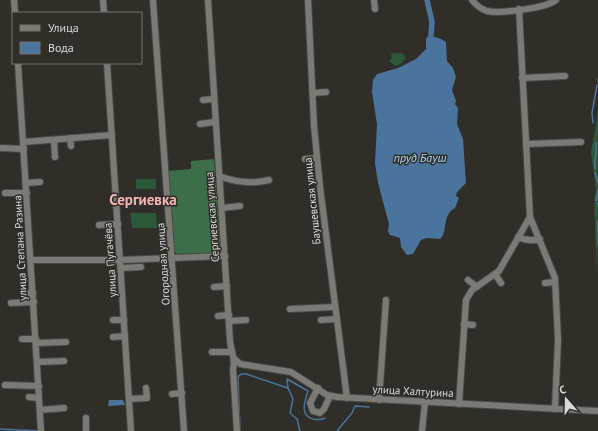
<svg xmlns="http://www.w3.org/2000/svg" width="598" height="431" font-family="'PT Sans',sans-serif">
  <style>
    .green { fill: #2c5739 }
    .forest { fill: #3d6e4a }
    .water { fill: #4b749d }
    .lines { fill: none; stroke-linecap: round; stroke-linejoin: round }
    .stream { stroke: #4b749d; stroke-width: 1.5 }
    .canal { stroke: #4b749d; stroke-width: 5.5 }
    .minor-casing { stroke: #4a4945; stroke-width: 8 }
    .minor { stroke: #7b7a74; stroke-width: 6 }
    .labels { text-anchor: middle; stroke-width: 3; stroke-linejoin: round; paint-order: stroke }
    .street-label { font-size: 11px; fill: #dbdad7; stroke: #2f2e29 }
    .water-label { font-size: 12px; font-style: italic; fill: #b2d6fc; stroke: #2f2e29 }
    .district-label { font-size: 15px; font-weight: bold; fill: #f7b3b3; stroke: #2f2e29 }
  </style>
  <rect width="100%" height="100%" fill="#2f2e29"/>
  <g class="green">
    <path d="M394,53h8l4,4 -5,7 -6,2 -6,-5 3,-3 -1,-4z"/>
    <path d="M598,112v89h-4l2,-11 -5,-38z"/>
    <rect x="136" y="179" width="20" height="10"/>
    <path d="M594,202h4l-1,73z"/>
    <path d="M130,213h26l1,15h-25z"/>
  </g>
  <path class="forest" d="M214,159l7,94 -44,1 -3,-3 -1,-4 -5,-76 23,-2v-8z"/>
  <g class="water">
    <path d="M429,35l12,4 5,3 1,19 6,7 3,9 -4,13 4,11 -1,3 3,4 -1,16 6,15 3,44 -9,9 -1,4 3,2 -4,10c-14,8 -6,22 -15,31l-13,-1 -6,2 -8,14 -6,1 -6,-8 -1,-9 -10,-3 -2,-4 1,-7 -11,-41 -3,-20 2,-39 -5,-32 1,-12 4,-6 21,-6 18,-9 10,-10v-10z"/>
    <path d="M109,400h14l2,5 -17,1z"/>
  </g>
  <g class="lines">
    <g class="stream">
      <path d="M598,82v-3"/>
      <path d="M593,123l-1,-10 5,-28"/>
      <path d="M595,169c-1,-9 2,-17 1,-26"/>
      <path d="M595,173l3,10"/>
      <path d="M596,201l2,-11"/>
      <path d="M597,203l1,2"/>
      <path d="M598,221v24"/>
      <path d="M288,388l-1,-9 21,12c-3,10 -9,24 5,28 5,1 8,1 12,-1"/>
      <path d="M0,429l39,2"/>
      <path d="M240,431l-2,-54 3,-3h5l42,14 5,11 -3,14 7,6 3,12"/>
      <path d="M337,431l15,-18 3,-7 14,1"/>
    </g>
    <path class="canal" d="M427,0l5,22 -1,13"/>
    <defs>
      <g id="minor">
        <path d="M14,0l1,13"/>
        <path d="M103,0l1,13"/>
        <path d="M153,0l31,431"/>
        <path d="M208,0l22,341c1,11 6,18 3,28l4,62"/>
        <path d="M308,0l6,126 6,61 27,211"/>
        <path d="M374,0l1,9"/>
        <path d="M472,0c4,5 8,9 15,11 12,3 60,-3 69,-11"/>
        <path d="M519,9l11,208 25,61 3,62 -3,69"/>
        <path d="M18,63l23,368"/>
        <path d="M107,63l24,368"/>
        <path d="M522,78l43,-2"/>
        <path d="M313,93l13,-1"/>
        <path d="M203,100l11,-1"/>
        <path d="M200,124l15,-2"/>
        <path d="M70,138l1,8"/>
        <path d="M54,140l1,17"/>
        <path d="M23,142l89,-7"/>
        <path d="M526,144l55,-2"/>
        <path d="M2,148l22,1"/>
        <path d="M305,159l12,-1"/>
        <path d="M219,176c16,6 34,8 50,4"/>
        <path d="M26,183l14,-1"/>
        <path d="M5,193h22"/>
        <path d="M222,208l18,-2"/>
        <path d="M99,225l19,-1"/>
        <path d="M518,237c8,4 14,4 22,2"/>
        <path d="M32,260h88l105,-4"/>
        <path d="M121,268l20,-1"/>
        <path d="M495,274l6,9"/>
        <path d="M468,280l9,7"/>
        <path d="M545,283l10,-1"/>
        <path d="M214,287l13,-1"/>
        <path d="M24,293h9"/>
        <path d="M11,303l23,-1"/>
        <path d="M290,309l45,-2"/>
        <path d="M218,316l11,-1"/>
        <path d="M113,320h11"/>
        <path d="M321,320l16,-1"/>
        <path d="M229,321l17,-1"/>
        <path d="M464,324l9,1"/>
        <path d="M113,337l12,-1"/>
        <path d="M22,339h14"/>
        <path d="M36,343l30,-1"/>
        <path d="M212,352h20"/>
        <path d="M236,360l4,4 51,8 36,23 10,2 261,14"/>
        <path d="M37,362l27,-1"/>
        <path d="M5,385l34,1"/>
        <path d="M318,388l-8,15 3,8 7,2 4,-4 6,-13"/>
        <path d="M172,394l10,-1"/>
        <path d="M29,397l10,1"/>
        <path d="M129,399l18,-1 -1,-10"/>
        <path d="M379,400l7,-100"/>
        <path d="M459,404l7,-104 6,-10 27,-19 31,-54"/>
        <path d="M40,410l24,-2"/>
        <path d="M86,418v13"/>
        <path d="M422,431l3,-29"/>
      </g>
    </defs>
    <use href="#minor" class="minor-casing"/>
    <use href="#minor" class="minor"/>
  </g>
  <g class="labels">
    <g class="street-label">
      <text transform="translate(312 201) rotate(-96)" y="4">Баушевская улица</text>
      <text transform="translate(212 217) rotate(-94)" y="4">Сергиевская улица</text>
      <text transform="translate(20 248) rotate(-93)" y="4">улица Степана Разина</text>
      <text transform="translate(110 260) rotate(-94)" y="4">улица Пугачёва</text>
      <text transform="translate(163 264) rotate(-94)" y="4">Огородная улица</text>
      <text transform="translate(413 391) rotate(3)" y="4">улица Халтурина</text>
    </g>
    <g class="water-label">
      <text x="420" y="162">пруд Бауш</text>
    </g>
    <g class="district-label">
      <text x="143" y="205">Сергиевка</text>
    </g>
  </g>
  <rect x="12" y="12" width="130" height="52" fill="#2f2e29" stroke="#74736f"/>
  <rect x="20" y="25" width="20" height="6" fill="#7b7a74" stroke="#74736f"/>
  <text x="48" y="32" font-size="12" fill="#dbdad7">Улица</text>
  <rect x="20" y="42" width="20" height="12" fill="#4b749d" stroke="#74736f"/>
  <text x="48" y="52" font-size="12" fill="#dbdad7">Вода</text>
  <g transform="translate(566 399) rotate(340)" stroke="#2f2e29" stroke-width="3" paint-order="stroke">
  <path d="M0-3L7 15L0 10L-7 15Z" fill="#dbdad7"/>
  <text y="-6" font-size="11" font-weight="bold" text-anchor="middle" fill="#dbdad7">С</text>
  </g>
</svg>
